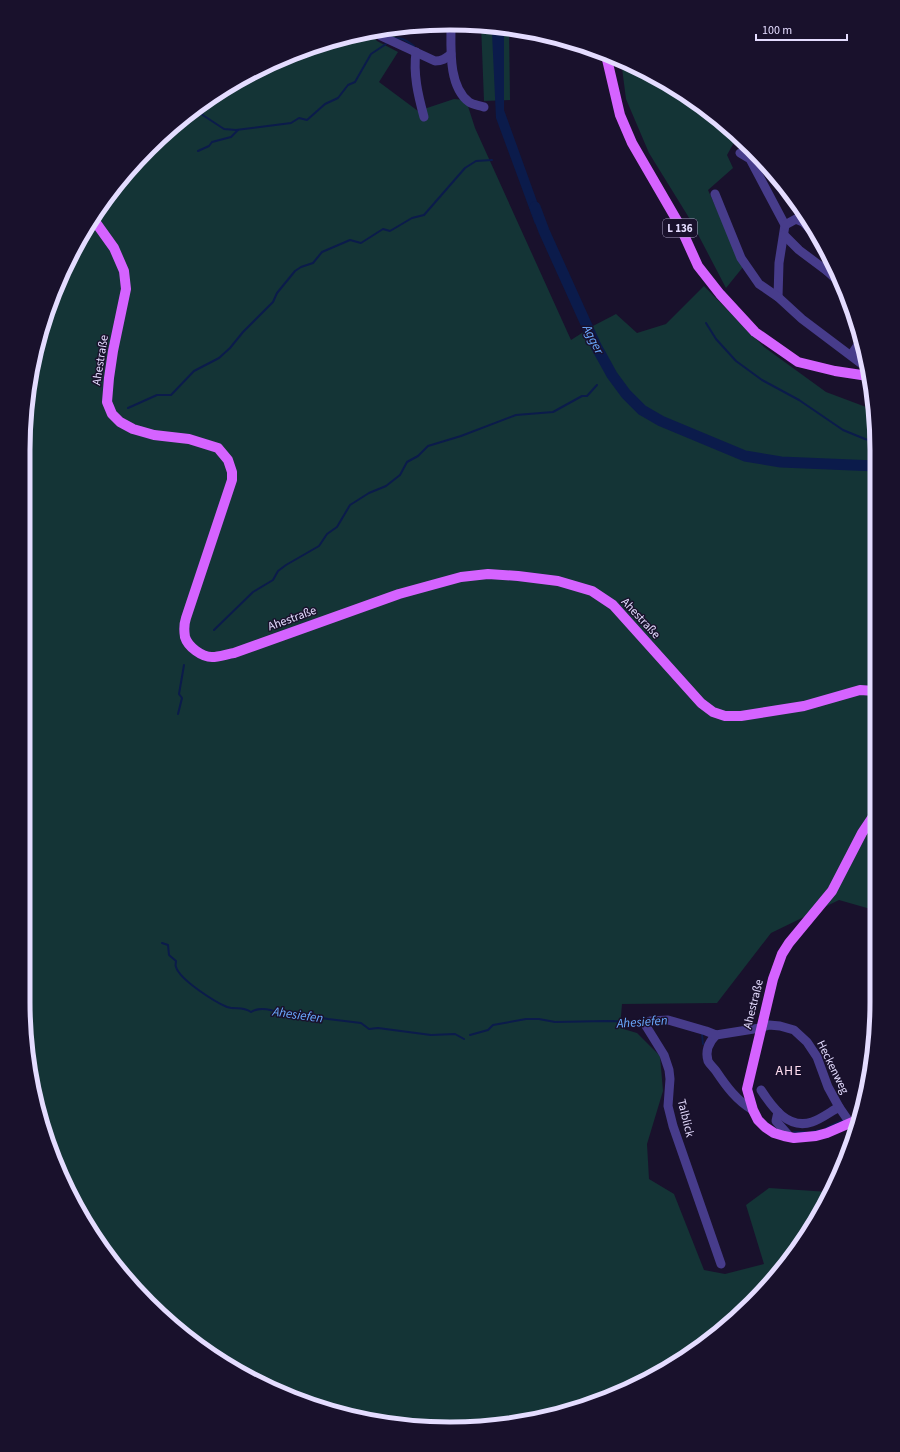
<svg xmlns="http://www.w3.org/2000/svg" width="900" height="1452" font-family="'Source Sans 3',sans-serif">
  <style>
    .green { fill: #143436 }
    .water { fill: #0b1b4b }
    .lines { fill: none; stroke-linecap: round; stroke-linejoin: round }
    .stream { stroke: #0b1b4b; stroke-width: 2 }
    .river { stroke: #0b1b4b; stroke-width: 11 }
    .minor { stroke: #473c8b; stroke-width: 9 }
    .major { stroke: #d563ff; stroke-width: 10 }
    .labels { text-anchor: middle; stroke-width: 3; stroke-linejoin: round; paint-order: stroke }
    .shield { fill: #19112c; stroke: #a79fc0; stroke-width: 1 }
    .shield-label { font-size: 11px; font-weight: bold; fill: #e4dcff }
    .street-label { font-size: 12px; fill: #e4dcff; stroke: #19112c }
    .water-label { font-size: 13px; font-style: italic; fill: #6aaaff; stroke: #19112c }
    .quarter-label { font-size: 14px; letter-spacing: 1px; fill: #ffdef0; stroke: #19112c }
    .rim { fill: none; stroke: #e4dcff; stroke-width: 5 }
  </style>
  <rect width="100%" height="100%" fill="#19112c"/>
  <g class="green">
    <path d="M481,24l28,5 1,71 -26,1z"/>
    <path d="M396,27l-1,13 -15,-10 14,-3z"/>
    <path d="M369,32l8,9 21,11 -19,30 39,29 36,-12 12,1 9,28 96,212 22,-14 23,-12 21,19 29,-9 38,-38 60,61 62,45 48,18 2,12 -2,488 -35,-10 -68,33 -54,70 -95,1 -2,24 17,5 23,23 3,35 -16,53 2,35 25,15 30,76 21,4 39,-10 -18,-59 23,-17 60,4 -40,70 -57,61 -45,34 -73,39 -53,18 -111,15 -83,-8 -54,-15 -76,-34 -47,-31 -42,-37 -53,-65 -49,-100 -19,-81v-565l3,-8 -3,-2v-89l29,-108 55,-96 58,-61 68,-49 76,-34z"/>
    <path d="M621,60l18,7 71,44 27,26 -10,18 6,13 -25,22 35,77 -17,21 -35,-67 -42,-68 -23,-54z"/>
  </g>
  <path class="water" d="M489,26l15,2v82l39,108 -8,6 -39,-106 -4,-85z"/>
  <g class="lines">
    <g class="stream">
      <path d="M393,39c9,-3 15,3 21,7"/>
      <path d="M195,110l29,19 12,1 55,-7 8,-5 8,2 18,-16 13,-6 10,-13 7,-3 16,-28 15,-10"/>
      <path d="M198,151l11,-5 3,-4 19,-5 7,-7"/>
      <path d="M706,323l10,16 20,22 26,19 37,20 44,30 22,9 11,3"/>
      <path d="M128,408l29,-13h14l23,-24 25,-13 11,-10 13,-16 30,-30 4,-9 18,-22 6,-4 12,-4 9,-11 28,-12 11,3 22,-14 7,2 22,-13 12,-3 41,-47 11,-7 16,-1"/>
      <path d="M214,630l39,-38 20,-12 5,-9 8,-6 33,-19 8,-12 10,-7 13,-22 19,-12 17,-7 14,-11 7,-13 11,-6 10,-10 33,-10 55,-21 37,-3 29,-16h5l10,-11"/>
      <path d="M178,714l4,-16 -3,-4 5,-29"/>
      <path d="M162,943l6,2 1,10 7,6c0,2 -1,4 0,6 4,13 39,35 51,40 9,3 15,-1 24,5 9,-6 22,-2 31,2l6,-2 40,7 33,4 8,6 9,-1 53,7 24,-1 9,5"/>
      <path d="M702,1034l1,10"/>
      <path d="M470,1035l18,-5 5,-5 33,-6h13l16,3 51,-1 39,1"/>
      <path d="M826,1128l17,-8"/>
      <path d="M794,1132h11"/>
      <path d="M811,1132l9,-2"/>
    </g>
    <path class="river" d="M535,207l9,24 52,115 16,29 14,19 16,16 19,11 84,35 36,6 95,4"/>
    <g class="minor">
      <path d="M451,25c0,23 -3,61 18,77 4,3 10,3 15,5"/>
      <path d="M378,31l3,5 54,25c7,0 10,-2 16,-7"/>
      <path d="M416,52c-3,22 2,43 8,65"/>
      <path d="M740,153l10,6 35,66 -6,38 -1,34"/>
      <path d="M715,194l26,64 18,26 19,13 24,22 65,49"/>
      <path d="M785,225l11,-6 7,3 18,19"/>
      <path d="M784,235l15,15 28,21"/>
      <path d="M833,267l-6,4 11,10"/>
      <path d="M851,355l11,-16"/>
      <path d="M716,1035c-7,7 -11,16 -8,26 2,4 6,7 8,10 10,15 21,30 37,39"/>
      <path d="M761,1090c11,17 27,40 51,32 9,-3 18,-10 27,-15"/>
      <path d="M778,1112l-2,9 14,16"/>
      <path d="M721,1264l-48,-138 -5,-20 2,-27 -1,-9 -5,-15 -18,-29 4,-5 18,-1 38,11 10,4 44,-7 9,-3 11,1 14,4 13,12 10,15 11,30 11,20 11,16"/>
    </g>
    <g class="major">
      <path d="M606,55l14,60 12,28 47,81 19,42 22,28 35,38 43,30 37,9 33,5"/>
      <path d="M94,220l20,28 10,23 2,18 -13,62 -4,27 -2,24 5,12 8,8 13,7 21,6 35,4 29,9 10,12 4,12v8l-46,138c-2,6 -2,13 -1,19 3,10 17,20 27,20 7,0 15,-3 22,-4l165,-59 62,-17 27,-3 30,2 40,5 34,10 21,14 88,98 12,9 12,4h16l63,-10 56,-16 15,1"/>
      <path d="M857,1120l-30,13 -11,3 -22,2 -10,-2 -10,-3 -9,-6 -7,-7 -5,-10 -6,-21 26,-110 9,-25 7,-11 43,-52 30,-58 12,-18"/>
    </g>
  </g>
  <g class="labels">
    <rect class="shield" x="663" y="219" width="34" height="18" rx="3"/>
    <g class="shield-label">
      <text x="680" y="232">L 136</text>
    </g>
    <g class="street-label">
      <text transform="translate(100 360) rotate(-81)" y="4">Ahestraße</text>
      <text transform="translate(292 618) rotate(-20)" y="4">Ahestraße</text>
      <text transform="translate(641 618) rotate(47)" y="4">Ahestraße</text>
      <text transform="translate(753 1004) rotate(-76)" y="4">Ahestraße</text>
      <text transform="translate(833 1067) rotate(64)" y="4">Heckenweg</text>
      <text transform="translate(686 1118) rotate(76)" y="4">Talblick</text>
    </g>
    <g class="water-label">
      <text transform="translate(594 339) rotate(63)" y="5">Agger</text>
      <text transform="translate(298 1014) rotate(8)" y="5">Ahesiefen</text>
      <text transform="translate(642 1021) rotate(-4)" y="5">Ahesiefen</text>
    </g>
    <g class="quarter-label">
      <text x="789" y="1075">AHE</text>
    </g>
  </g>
  <path d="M0 0H900V1452H0ZM450 30H450A420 420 0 0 1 870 450V1002A420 420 0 0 1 450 1422H450A420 420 0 0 1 30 1002V450A420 420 0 0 1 450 30Z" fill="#19112c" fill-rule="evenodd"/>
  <path class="rim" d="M450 30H450A420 420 0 0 1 870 450V1002A420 420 0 0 1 450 1422H450A420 420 0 0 1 30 1002V450A420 420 0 0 1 450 30Z"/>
  <path d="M756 34v6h91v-6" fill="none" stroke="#e4dcff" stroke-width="2"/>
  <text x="762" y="34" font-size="12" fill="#e4dcff" stroke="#19112c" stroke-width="3" paint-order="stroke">100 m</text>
</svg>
